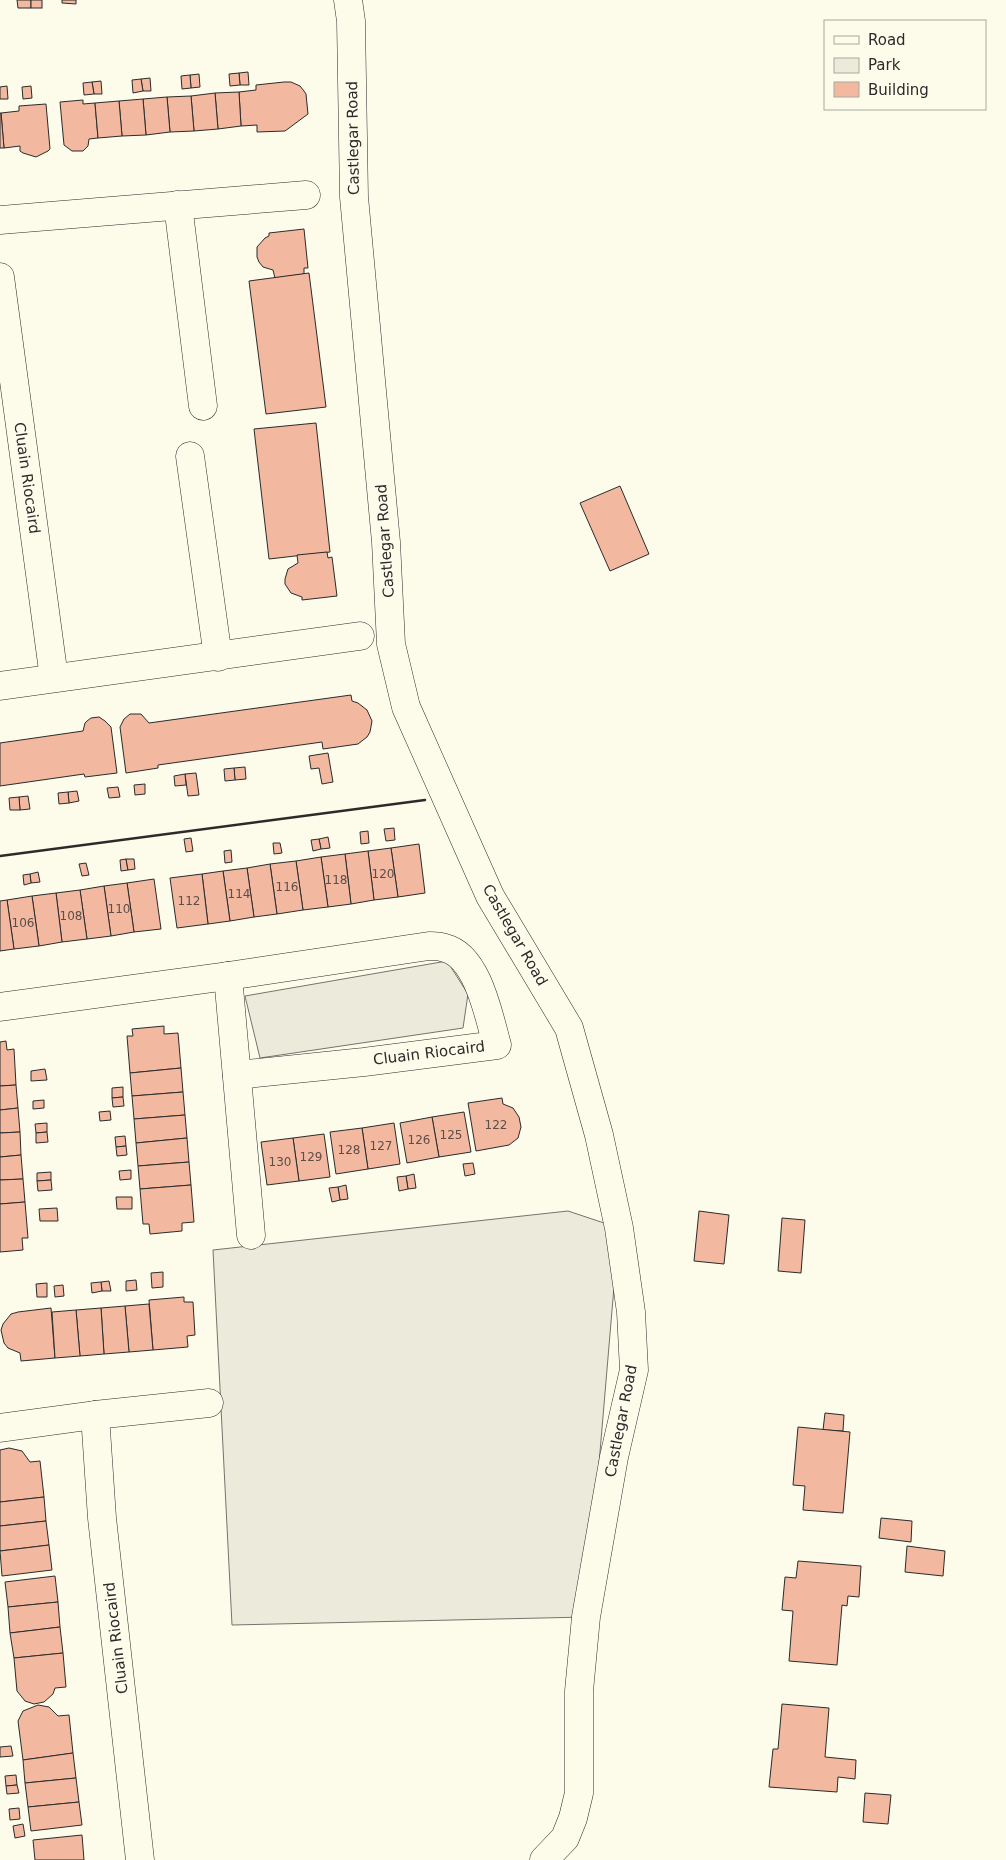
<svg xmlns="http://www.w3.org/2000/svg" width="1006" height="1860" font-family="'DejaVu Sans',sans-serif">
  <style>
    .green { fill: #ecebdb; stroke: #74746e }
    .building { fill: #f2b8a0; stroke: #2b2b2b }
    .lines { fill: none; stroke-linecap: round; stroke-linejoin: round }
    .street-casing { stroke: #2b2b2b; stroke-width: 29 }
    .street { stroke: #fdfbea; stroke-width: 28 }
    .wall { stroke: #2b2b2b; stroke-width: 2.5 }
    .labels { text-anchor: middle; stroke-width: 4; stroke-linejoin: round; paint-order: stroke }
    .number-label { font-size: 12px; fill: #5d4e48 }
    .street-label { font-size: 15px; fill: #2b2b2b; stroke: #fdfbea }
  </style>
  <rect width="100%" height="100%" fill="#fdfbea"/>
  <g class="green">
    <path d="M447,961l21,33 -5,34 -203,30 -15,-62z"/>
    <path d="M568,1211l51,17 -33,389 -354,8 -19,-375z"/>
  </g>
  <g class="building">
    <path d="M17,0h14v8h-13z"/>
    <rect x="31" y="0" width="11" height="8"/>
    <path d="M62,0h14v4l-14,-1z"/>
    <path d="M248,72l1,13h-9l-1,-12z"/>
    <path d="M239,73l1,12 -10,1 -1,-12z"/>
    <path d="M199,74l1,13 -9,1 -1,-13z"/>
    <path d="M190,75l1,13 -9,1 -1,-13z"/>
    <path d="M150,78l1,13h-8l-2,-12z"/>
    <path d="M141,79l2,12 -10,2 -1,-13z"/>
    <path d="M101,81l1,13h-8l-2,-12z"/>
    <path d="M92,82l2,12 -10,1 -1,-12z"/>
    <path d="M284,82h7l9,4 4,5 2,3 2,20 -23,17 -28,1v-7l-16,1 -2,-34 17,-2v-5z"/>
    <path d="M7,86l1,13h-8v-12z"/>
    <path d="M31,86l1,12 -9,1 -1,-12z"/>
    <path d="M239,92l2,34 -23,3 -3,-36z"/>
    <path d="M215,93l3,36 -24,2 -3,-35z"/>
    <path d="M191,96l3,35 -24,1 -3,-35z"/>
    <path d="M167,97l3,35 -24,3 -3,-36z"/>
    <path d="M143,99l3,36 -24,1 -3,-35z"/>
    <path d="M83,100v4l12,-1 3,35 -9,1 -1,7 -5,5h-11l-8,-6 -4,-43z"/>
    <path d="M119,101l3,35 -24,2 -3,-35z"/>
    <path d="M46,104l4,45 -2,2 -12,6 -13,-4 -3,-2v-5l-16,2 -3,-35 18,-2v-5z"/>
    <path d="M0,113h1l3,35h-4z"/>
    <path d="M304,229l4,39h-4v6l-29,4 -2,-8 -10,-3 -4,-5 -2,-5v-10l8,-9 4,-2v-3z"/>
    <path d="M309,273l17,134 -60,7 -17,-133z"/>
    <path d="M316,423l14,129 -61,7 -15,-130z"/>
    <path d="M620,486l29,68 -39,17 -30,-68z"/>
    <path d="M327,552l1,6 4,-1 5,39 -35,4v-3l-11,-4 -6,-9v-5l3,-10 10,-6 -1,-8z"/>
    <path d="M351,695l1,6 6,2 9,7 5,11 -2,11 -3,5 -9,7 -35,5 -1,-7 -164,23v3l-32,5 -6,-46 4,-8 6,-5h11l8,9z"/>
    <path d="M99,717l6,4 6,6 6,46 -32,4 -1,-3 -84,12v-43l83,-12 2,-8 2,-2 4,-3z"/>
    <path d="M328,753l5,29 -11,2 -3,-16 -8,1 -2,-13z"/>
    <path d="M245,767l1,12 -11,1 -1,-12z"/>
    <path d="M234,768l1,12 -10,1 -1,-12z"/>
    <path d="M196,773l3,22 -11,1 -3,-22z"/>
    <path d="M185,774l1,11 -11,1 -1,-10z"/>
    <path d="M145,784v10l-10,1 -1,-10z"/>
    <path d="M118,787l2,10 -11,1 -2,-10z"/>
    <path d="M77,791l2,10 -10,2 -1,-11z"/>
    <path d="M68,792l1,11 -10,1 -1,-11z"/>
    <path d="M28,796l2,13 -10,1 -1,-13z"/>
    <path d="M19,797l1,13h-10l-1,-12z"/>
    <path d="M394,828l1,12 -9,1 -2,-12z"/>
    <path d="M368,831l1,12 -8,1 -1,-12z"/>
    <path d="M328,837l2,11 -9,1 -2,-10z"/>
    <path d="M191,838l2,13 -7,1 -2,-13z"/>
    <path d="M319,839l2,10 -8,2 -2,-11z"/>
    <path d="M273,843h7l2,10 -8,1z"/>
    <path d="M419,844l6,49 -27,4 -7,-49z"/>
    <path d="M391,848l7,49 -24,3 -6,-49z"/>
    <path d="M231,850l1,12 -7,1 -1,-12z"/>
    <path d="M368,851l6,49 -23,4 -6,-50z"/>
    <path d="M345,854l6,50 -23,3 -7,-50z"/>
    <path d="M321,857l7,50 -25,3 -7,-49z"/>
    <path d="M126,859l2,11 -7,1 -1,-11z"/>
    <path d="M126,859h8l1,10 -7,1z"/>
    <path d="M296,861l7,49 -26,4 -7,-50z"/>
    <path d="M86,863l3,12 -7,1 -3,-12z"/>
    <path d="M270,864l7,50 -23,3 -7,-49z"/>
    <path d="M247,868l7,49 -24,4 -7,-50z"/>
    <path d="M223,871l7,50 -22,3 -6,-50z"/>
    <path d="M38,872l2,10 -9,1 -1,-9z"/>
    <path d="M30,874l1,9 -7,2 -1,-10z"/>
    <path d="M202,874l6,50 -31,4 -7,-50z"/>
    <path d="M154,879l7,50 -27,3 -7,-49z"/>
    <path d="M127,883l7,49 -23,4 -7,-50z"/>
    <path d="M104,886l7,50 -24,3 -7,-49z"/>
    <path d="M80,890l7,49 -25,3 -6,-49z"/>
    <path d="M56,893l6,49 -23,4 -7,-50z"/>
    <path d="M32,896l7,50 -25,3 -7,-49z"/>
    <path d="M7,900l7,49 -14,2v-50z"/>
    <path d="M164,1026v8l14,-1 3,35 -51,5 -3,-37h6l-1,-7z"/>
    <path d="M6,1041l1,9 7,-1 2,36 -16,1v-44z"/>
    <path d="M181,1068l2,24 -51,4 -2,-23z"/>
    <path d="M45,1069l2,11 -16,1v-10z"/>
    <path d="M16,1085l2,23 -18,2v-24z"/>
    <path d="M123,1087v10l-11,1v-10z"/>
    <path d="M183,1092l2,23 -51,4 -2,-23z"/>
    <path d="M123,1097l1,9 -11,1 -1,-9z"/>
    <path d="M502,1098l1,6 10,4 6,9 2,10 -3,11 -9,7 -33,6 -8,-48z"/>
    <path d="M44,1100v8l-11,1v-8z"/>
    <path d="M18,1108l2,24 -20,1v-23z"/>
    <path d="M110,1111l1,9 -11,1 -1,-9z"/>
    <path d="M464,1112l7,40 -32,5 -7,-40z"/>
    <path d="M185,1115l2,23 -51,5 -2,-24z"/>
    <path d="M432,1117l7,40 -32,6 -7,-40z"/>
    <path d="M47,1123v9l-11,1 -1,-9z"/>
    <path d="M394,1123l6,41 -32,5 -6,-41z"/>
    <path d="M362,1128l6,41 -32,5 -6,-42z"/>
    <path d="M20,1132l1,23 -21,2v-24z"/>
    <path d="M47,1132l1,10 -12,1v-10z"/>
    <path d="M324,1134l6,43 -31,4 -6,-43z"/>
    <path d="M125,1136l1,10 -10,1 -1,-10z"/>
    <path d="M187,1138l2,24 -51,4 -2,-23z"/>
    <path d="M293,1138l6,43 -32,4 -6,-43z"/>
    <path d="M126,1146l1,9 -10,1 -1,-9z"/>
    <path d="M21,1155l2,24 -23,1v-23z"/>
    <path d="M189,1162l2,23 -51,4 -2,-23z"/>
    <path d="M473,1163l2,11 -10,2 -2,-12z"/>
    <path d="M131,1170v9l-11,1 -1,-9z"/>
    <path d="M51,1172v8l-14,1v-8z"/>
    <path d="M414,1174l2,14 -8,1 -2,-13z"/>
    <path d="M406,1176l2,13 -9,2 -2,-14z"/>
    <path d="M23,1179l2,23 -25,2v-24z"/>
    <path d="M51,1180l1,10 -14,1 -1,-10z"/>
    <path d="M191,1185l3,37 -12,1v8l-32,3 -1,-10h-6l-3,-35z"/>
    <path d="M346,1185l2,14 -8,1 -2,-13z"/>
    <path d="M338,1187l2,13 -8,2 -3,-14z"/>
    <path d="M116,1197h16v12h-15z"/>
    <path d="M25,1202l3,36h-6l1,12 -23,2v-48z"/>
    <path d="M57,1208l1,13h-18l-1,-12z"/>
    <path d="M699,1211l30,4 -5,49 -30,-3z"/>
    <path d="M782,1218l23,2 -4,53 -23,-2z"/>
    <path d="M163,1272v15l-11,1 -1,-15z"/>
    <path d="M136,1280l1,10 -11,1v-10z"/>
    <path d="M109,1281l2,10h-9l-1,-9z"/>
    <path d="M101,1282l1,9 -10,2 -1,-10z"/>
    <path d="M47,1283v14h-10l-1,-13z"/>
    <path d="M63,1285l1,11 -9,1 -1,-11z"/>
    <path d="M184,1297v5h9l2,33 -8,1 1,11 -35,3 -4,-50z"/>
    <path d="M149,1304l4,46 -24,2 -4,-46z"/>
    <path d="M125,1306l4,46 -25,2 -3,-46z"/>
    <path d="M51,1308l4,50 -34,3 -1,-8 -12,-5 -4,-5 -3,-13 2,-6 8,-10 7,-2z"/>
    <path d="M101,1308l3,46 -24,2 -4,-46z"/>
    <path d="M76,1310l4,46 -25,2 -3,-46z"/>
    <path d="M825,1413l19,2 -1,16 -20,-1z"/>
    <path d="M798,1427l52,5 -7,81 -40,-3 2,-24 -12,-1z"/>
    <path d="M9,1448l13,3 8,11 10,-1 4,36 -44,5v-52z"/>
    <path d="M44,1497l2,24 -46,5v-24z"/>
    <path d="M881,1518l31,3 -1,21 -32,-4z"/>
    <path d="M46,1521l3,24 -49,6v-25z"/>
    <path d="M49,1545l3,25 -50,6 -2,-25z"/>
    <path d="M907,1546l38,5 -2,25 -38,-4z"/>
    <path d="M798,1561l63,5 -2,31 -11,-1 -1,10 -5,-1 -5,60 -48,-4 4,-50 -11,-1 3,-33 11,1z"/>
    <path d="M55,1576l3,26 -50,5 -3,-25z"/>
    <path d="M58,1602l2,25 -50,6 -2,-26z"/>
    <path d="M60,1627l3,26 -49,5 -4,-25z"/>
    <path d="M63,1653l3,34 -11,1 -2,6 -9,8 -10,2 -9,-3 -8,-10 -3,-33z"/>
    <path d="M782,1704l47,4 -4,49 31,3 -1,19 -17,-2 -1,15 -68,-5 4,-38h5z"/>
    <path d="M38,1705l11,2 9,9 11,-1 4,38 -50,7 -5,-39 5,-10z"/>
    <path d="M11,1746l2,10 -13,1v-10z"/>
    <path d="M73,1753l3,25 -51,5 -2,-23z"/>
    <path d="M16,1775l1,10 -11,1 -1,-10z"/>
    <path d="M76,1778l3,24 -51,5 -3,-24z"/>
    <path d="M17,1785l2,8 -12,1 -1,-8z"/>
    <path d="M865,1793l26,2 -3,29 -25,-2z"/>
    <path d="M79,1802l3,23 -51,6 -3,-24z"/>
    <path d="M19,1808l1,11 -10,1 -1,-11z"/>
    <path d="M23,1824l2,12 -10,2 -2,-12z"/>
    <path d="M82,1835l2,25h-49l-2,-20z"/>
  </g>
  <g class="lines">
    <defs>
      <g id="street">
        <path d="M348,0l3,21 3,176 32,345 5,102 15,63 84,189 79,132 30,107 20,93 12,84 3,58 -20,87 -28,160 -7,74v102l-6,25 -8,20 -21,22"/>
        <path d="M178,205l25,201"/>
        <path d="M0,220l306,-25"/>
        <path d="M0,277l54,401"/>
        <path d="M190,456l28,201"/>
        <path d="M0,686l360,-50"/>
        <path d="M228,976l23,259"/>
        <path d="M0,1007l228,-31 201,-30c5,0 11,0 16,2 33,8 44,69 52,97l-133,17 -127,13"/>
        <path d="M95,1415l7,103 38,342"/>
        <path d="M0,1428l95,-13 114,-12"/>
      </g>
    </defs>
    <use href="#street" class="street-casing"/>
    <use href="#street" class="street"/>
    <path class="wall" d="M0,856l425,-56"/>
  </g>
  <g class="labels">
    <g class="number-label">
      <text x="383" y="878">120</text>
      <text x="336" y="884">118</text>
      <text x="287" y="891">116</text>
      <text x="239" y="898">114</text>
      <text x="189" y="905">112</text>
      <text x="119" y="913">110</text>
      <text x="71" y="920">108</text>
      <text x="23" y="927">106</text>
      <text x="496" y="1129">122</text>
      <text x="451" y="1139">125</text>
      <text x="419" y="1144">126</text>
      <text x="381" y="1150">127</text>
      <text x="349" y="1154">128</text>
      <text x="311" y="1161">129</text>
      <text x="280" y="1166">130</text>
    </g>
    <g class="street-label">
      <text transform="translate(353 138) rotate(-91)" y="5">Castlegar Road</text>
      <text transform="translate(27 478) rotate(82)" y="5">Cluain Riocaird</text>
      <text transform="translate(385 541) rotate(-94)" y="5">Castlegar Road</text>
      <text transform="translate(515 935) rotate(60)" y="5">Castlegar Road</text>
      <text transform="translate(429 1053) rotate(-7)" y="5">Cluain Riocaird</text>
      <text transform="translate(621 1421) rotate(-79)" y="5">Castlegar Road</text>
      <text transform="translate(116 1638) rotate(-97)" y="5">Cluain Riocaird</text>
    </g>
  </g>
  <rect x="824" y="20" width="162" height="90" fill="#fdfbea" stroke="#a9a89e"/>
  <rect x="834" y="36" width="25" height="8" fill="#fdfbea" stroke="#a9a89e"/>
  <text x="868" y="45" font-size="15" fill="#2b2b2b">Road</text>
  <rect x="834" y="58" width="25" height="15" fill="#ecebdb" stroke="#a9a89e"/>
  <text x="868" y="70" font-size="15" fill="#2b2b2b">Park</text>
  <rect x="834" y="82" width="25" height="15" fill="#f2b8a0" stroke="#a9a89e"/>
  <text x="868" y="95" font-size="15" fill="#2b2b2b">Building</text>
</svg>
